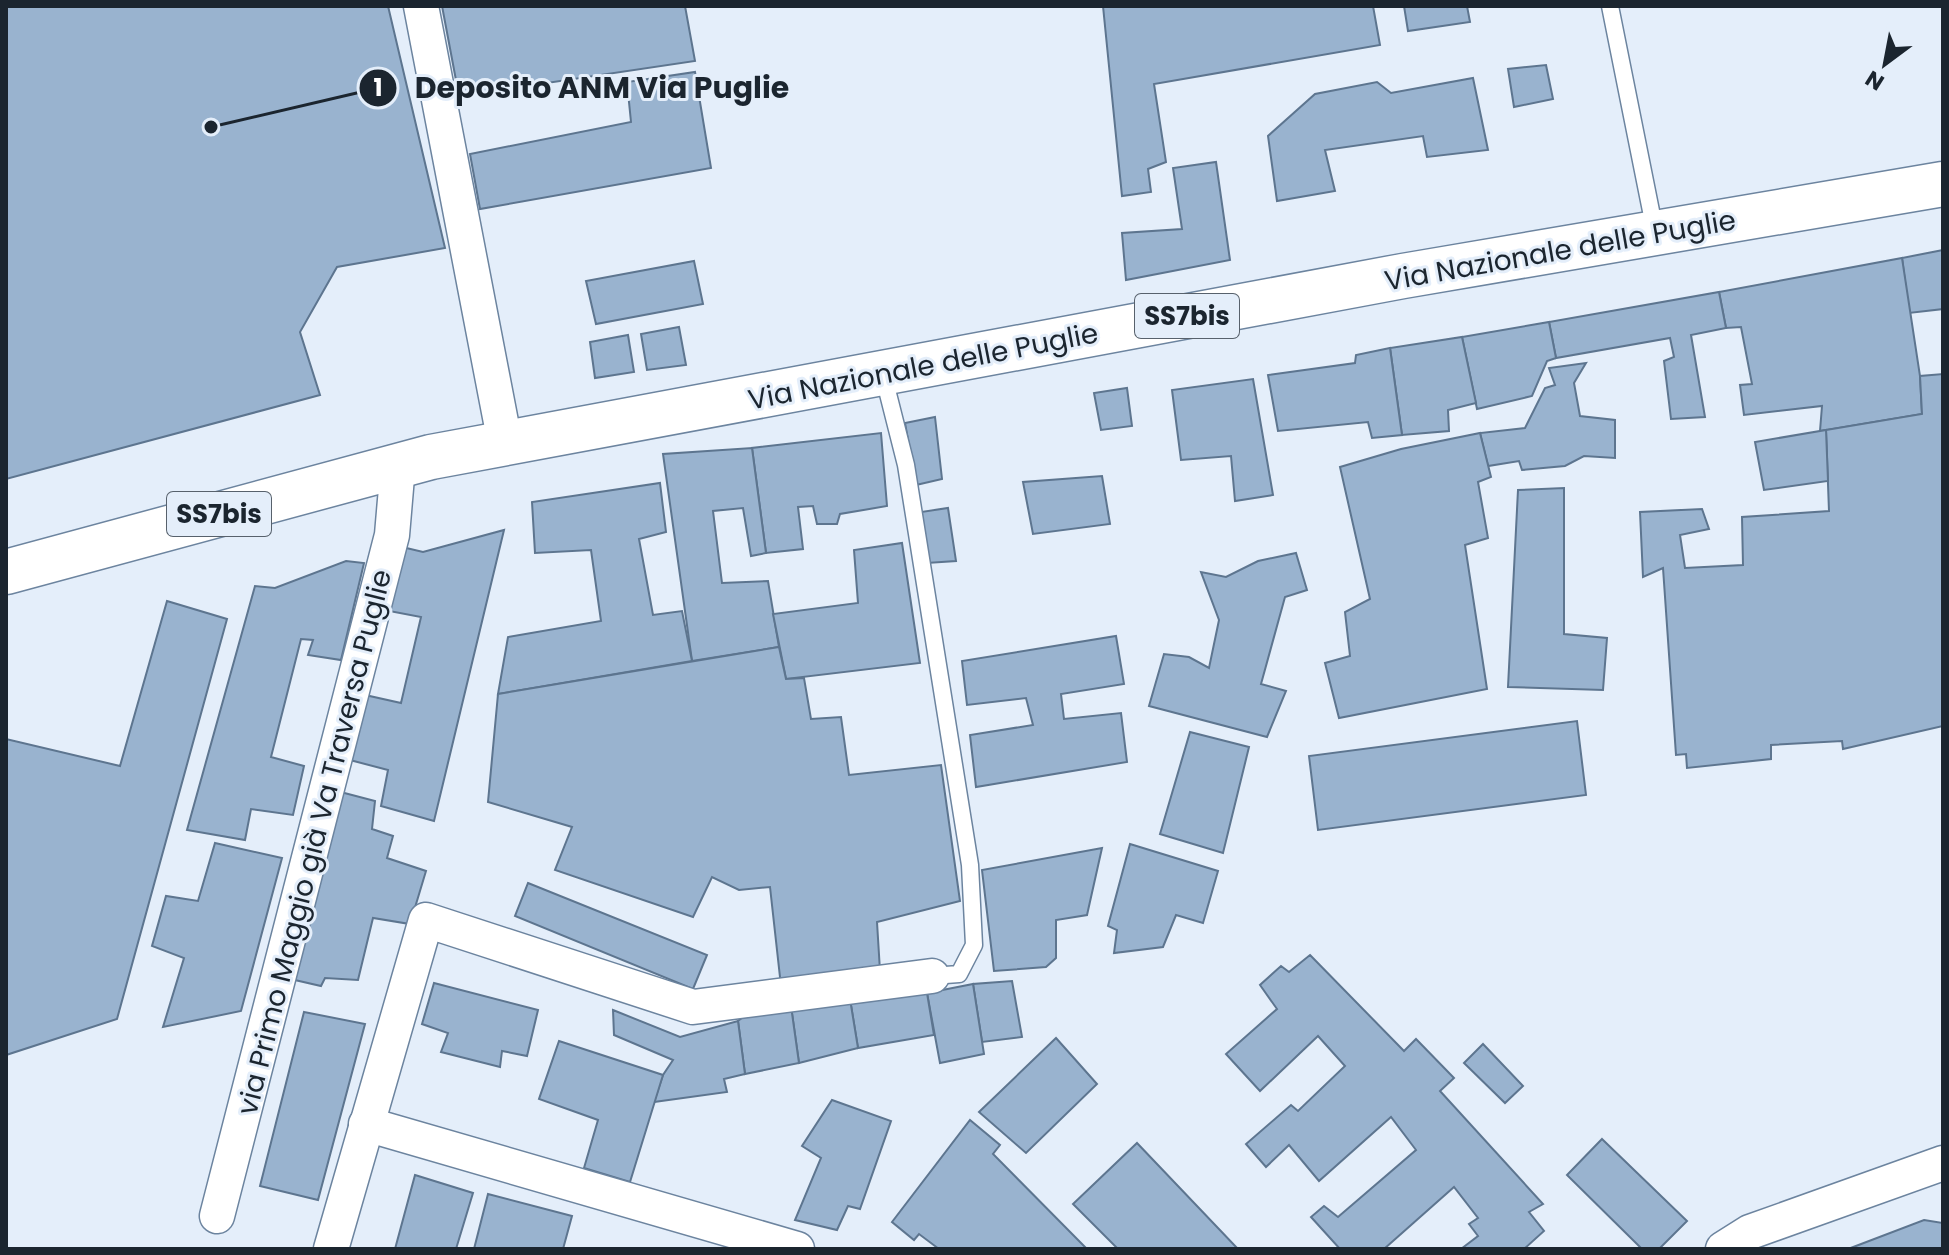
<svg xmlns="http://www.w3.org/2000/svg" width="1949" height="1255" font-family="Poppins,sans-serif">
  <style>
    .building { fill: #99b3cf; stroke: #5d758f; stroke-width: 2 }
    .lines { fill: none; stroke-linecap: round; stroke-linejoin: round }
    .lane-casing { stroke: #6c849f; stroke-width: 19 }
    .street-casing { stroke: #6c849f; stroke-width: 37 }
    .primary-casing { stroke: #6c849f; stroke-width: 47 }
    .lane { stroke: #fff; stroke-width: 16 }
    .street { stroke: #fff; stroke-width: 34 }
    .primary { stroke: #fff; stroke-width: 44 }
    .labels { text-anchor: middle; stroke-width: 6; stroke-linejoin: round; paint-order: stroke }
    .shield { fill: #e4eefa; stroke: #57616c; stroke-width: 2 }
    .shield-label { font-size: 26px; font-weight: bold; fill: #1b252f }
    .street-label { font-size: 28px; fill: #1b252f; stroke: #e4eefa }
    .leader { fill: none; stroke: #1b252f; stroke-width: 3 }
    .callout-dot { fill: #1b252f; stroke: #e4eefa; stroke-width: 3 }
    .mark-label { font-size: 24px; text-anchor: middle; font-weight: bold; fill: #fff }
    .callout-label { font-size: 30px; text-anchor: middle; font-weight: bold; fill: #1b252f; stroke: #e4eefa; stroke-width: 6; stroke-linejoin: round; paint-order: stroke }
  </style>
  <rect width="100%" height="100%" fill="#e4eefa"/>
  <g class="building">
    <path d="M6,6h382l57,242 -108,19 -37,65 20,63 -314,84z"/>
    <path d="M442,6h243l10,55 -236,35z"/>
    <path d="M1103,6h270l7,39 -226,39 12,78 -18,7 3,23 -29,4z"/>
    <path d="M1404,6h63l3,16 -62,9z"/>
    <path d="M1546,65l7,34 -39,8 -6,-38z"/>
    <path d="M695,72l16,96 -231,41 -10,-55 161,-32 -4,-40z"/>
    <path d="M1473,78l15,72 -61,7 -4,-21 -98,14 10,41 -58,10 -9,-65 47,-42 62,-12 14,11z"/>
    <path d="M1216,162l14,98 -104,20 -4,-47 60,-4 -9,-61z"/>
    <path d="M1943,250v59l-34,4 -7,-55z"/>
    <path d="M1902,258l18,118 2,38 -102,17 2,-25 -78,9 -4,-30 12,-1 -11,-57 -15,1 -7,-36z"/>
    <path d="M694,261l9,43 -107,20 -10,-43z"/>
    <path d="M1719,292l7,36 -35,7 14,82 -34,2 -7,-58 10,-4 -4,-19 -114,20 -7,-36z"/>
    <path d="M1549,322l7,36 -9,3 -15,35 -55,13 -15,-72z"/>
    <path d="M679,327l7,38 -39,5 -6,-36z"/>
    <path d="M628,335l6,37 -39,6 -5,-36z"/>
    <path d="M1462,337l14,66 -28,7 1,21 -47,4 -12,-87z"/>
    <path d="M1390,348l12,87 -30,3 -4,-16 -90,9 -10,-56 87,-12 1,-8z"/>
    <path d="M1586,363l-12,20 6,33 35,4v38l-31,-2 -19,10 -43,4 -3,-9 -31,5 -8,-33 45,-5 20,-40 10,-3 -6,-17z"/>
    <path d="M1943,374v352l-100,23 -1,-8 -71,4v14l-84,9 -1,-14 -10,1 -13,-187 -20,9 -3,-65 62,-3 7,20 -29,6 5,33 58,-3 -1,-48 87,-6 -3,-81 96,-16 -2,-38z"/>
    <path d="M1253,379l20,116 -38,6 -4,-45 -50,4 -9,-70z"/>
    <path d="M1127,388l5,38 -31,4 -7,-37z"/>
    <path d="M935,417l7,62 -26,6 -11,-62z"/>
    <path d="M1826,430l2,51 -64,9 -9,-48z"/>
    <path d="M881,433l6,73 -47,8 -3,10h-20l-4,-18 -15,1 5,42 -37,4 -14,-105z"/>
    <path d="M1480,433l11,44 -13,5 10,56 -23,7 22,144 -148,29 -14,-55 25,-7 -5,-44 25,-13 -30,-132 61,-18z"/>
    <path d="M752,448l14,105 -15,3 -8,-48 -30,3 9,72 46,-2 11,66 -87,14 -29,-207z"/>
    <path d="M1102,476l8,48 -77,10 -10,-52z"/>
    <path d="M660,483l6,49 -27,7 14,76 29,-4 10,50 -194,33 10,-57 93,-16 -10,-71 -56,3 -3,-51z"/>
    <path d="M1564,488v146l43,4 -4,52 -95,-3 10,-197z"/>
    <path d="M948,508l8,53 -29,2 -6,-51z"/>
    <path d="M504,530l-70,291 -53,-15 7,-36 -42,-11 19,-64 36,8 20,-86 -37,-7 14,-64 25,6z"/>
    <path d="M902,543l18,120 -134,16 -13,-65 85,-11 -4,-53z"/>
    <path d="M1296,553l11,37 -22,7 -24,87 25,7 -19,46 -118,-31 15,-52 25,3 20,11 10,-48 -18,-48 25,5 32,-16z"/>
    <path d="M346,561l18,2 -23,97 -33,-5 5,-15 -12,-1 -30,118 33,9 -11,49 -42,-6 -6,31 -58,-10 68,-244 20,2z"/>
    <path d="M167,601l60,18 -110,400 -111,36v-316l114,27z"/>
    <path d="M1116,636l8,48 -63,10 3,25 57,-6 6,49 -151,25 -6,-52 63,-10 -7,-27 -59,7 -5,-44z"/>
    <path d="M779,647l7,32 18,-1 7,41 30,-2 8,58 92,-10 19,136 -83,21 3,49 -99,15 -11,-99 -31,3 -27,-13 -19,40 -138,-47 17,-43 -84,-25 10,-108z"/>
    <path d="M1577,721l9,74 -268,35 -9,-74z"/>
    <path d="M1190,732l59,15 -26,106 -63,-19z"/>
    <path d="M333,790l42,11 -3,28 21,7 -6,22 39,13 -16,53 -37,-6 -15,62 -33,-2 -4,8 -35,-8z"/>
    <path d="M215,843l67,15 -41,153 -78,16 21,-69 -32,-12 14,-50 32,5z"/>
    <path d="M1130,844l88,27 -15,52 -27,-8 -13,32 -49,6 3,-23 -9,-4z"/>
    <path d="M1102,848l-15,67 -31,5v38l-10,9 -52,4 -12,-101z"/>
    <path d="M528,883l179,72 -14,34 -178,-73z"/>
    <path d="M1310,955l94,96 12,-12 38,39 -14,13 103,113 -14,8 15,19 -20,18h-63l17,-13 -9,-12 9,-6 -24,-31 -70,62h-44l-29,-32 13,-11 14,11 78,-67 -25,-33 -72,64 -30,-36 -23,22 -20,-23 45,-39 7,6 47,-45 -27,-30 -58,55 -34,-37 51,-45 -17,-24 21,-19 8,6z"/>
    <path d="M1012,981l10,56 -40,5 -9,-58z"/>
    <path d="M434,983l104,27 -11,46 -25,-5 -2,16 -59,-15 7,-19 -26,-9z"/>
    <path d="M973,984l11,70 -44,9 -13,-70z"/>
    <path d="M927,993l7,42 -76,13 -8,-49z"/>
    <path d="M850,999l8,49 -59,15 -8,-57z"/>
    <path d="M791,1006l8,57 -54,11 -7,-53 10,-8z"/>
    <path d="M613,1010l67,27 58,-16 7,53 -21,5 3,13 -73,10 9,-27 10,-15 -59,-25z"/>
    <path d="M304,1012l61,12 -47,176 -58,-14z"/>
    <path d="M1056,1038l41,46 -71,69 -47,-41z"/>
    <path d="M559,1041l104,34 -33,107 -46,-14 14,-48 -59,-21z"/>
    <path d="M1483,1044l40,42 -18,17 -41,-40z"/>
    <path d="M832,1100l59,21 -31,88 -12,-3 -11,24 -42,-10 26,-62 -19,-12z"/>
    <path d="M970,1120l30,25 -7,9 94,95h-148l-20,-15 -5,6 -22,-18z"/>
    <path d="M1602,1139l85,82 -28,28h-17l-75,-74z"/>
    <path d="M1137,1143l101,106h-120l-45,-45z"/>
    <path d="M415,1175l58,18 -17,56h-61z"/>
    <path d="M488,1194l84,22 -9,33h-89z"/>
    <path d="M1924,1220l19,3v26h-95z"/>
  </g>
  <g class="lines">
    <defs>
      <g id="lane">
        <path d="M1610,6l45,225"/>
        <path d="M883,374l23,91 64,400 4,80 -15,29 -27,2"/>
      </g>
      <g id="street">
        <path d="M421,6l84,437"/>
        <path d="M366,1124l431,125"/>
        <path d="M217,1216l175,-681 6,-70"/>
        <path d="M331,1249l95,-329 267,87 239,-31"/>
        <path d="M1723,1249l27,-17 193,-69"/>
      </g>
      <path id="primary" d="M6,572l425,-115 972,-181 540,-92"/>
    </defs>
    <use href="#lane" class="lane-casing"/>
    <use href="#street" class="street-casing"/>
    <use href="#primary" class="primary-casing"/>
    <use href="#lane" class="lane"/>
    <use href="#street" class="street"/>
    <use href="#primary" class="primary"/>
  </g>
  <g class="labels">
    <g class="shield">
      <rect x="1135" y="294" width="104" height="44" rx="6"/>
      <rect x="167" y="492" width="104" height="44" rx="6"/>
    </g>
    <g class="shield-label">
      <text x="1187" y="325">SS7bis</text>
      <text x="219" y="523">SS7bis</text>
    </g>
    <g class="street-label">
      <text transform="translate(1560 250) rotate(-10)" y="10">Via Nazionale delle Puglie</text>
      <text transform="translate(923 366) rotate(-11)" y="10">Via Nazionale delle Puglie</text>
      <text transform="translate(314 842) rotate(-76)" y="10">via Primo Maggio già Va Traversa Puglie</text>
    </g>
  </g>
  <path class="leader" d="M211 127L378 88"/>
  <g class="callout-dot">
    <circle cx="211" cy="127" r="8"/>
    <circle cx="378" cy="88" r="20"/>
  </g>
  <g class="mark-label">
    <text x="378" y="96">1</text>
  </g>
  <g class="callout-label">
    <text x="602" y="98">Deposito ANM Via Puglie</text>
  </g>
  <rect width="1949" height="1255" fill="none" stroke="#1b252f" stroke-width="16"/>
  <g transform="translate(1885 64) rotate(212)" stroke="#e4eefa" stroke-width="6" paint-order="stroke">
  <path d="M0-6L14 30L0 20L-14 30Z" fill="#1b252f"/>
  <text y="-12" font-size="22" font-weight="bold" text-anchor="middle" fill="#1b252f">N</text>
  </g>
</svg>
